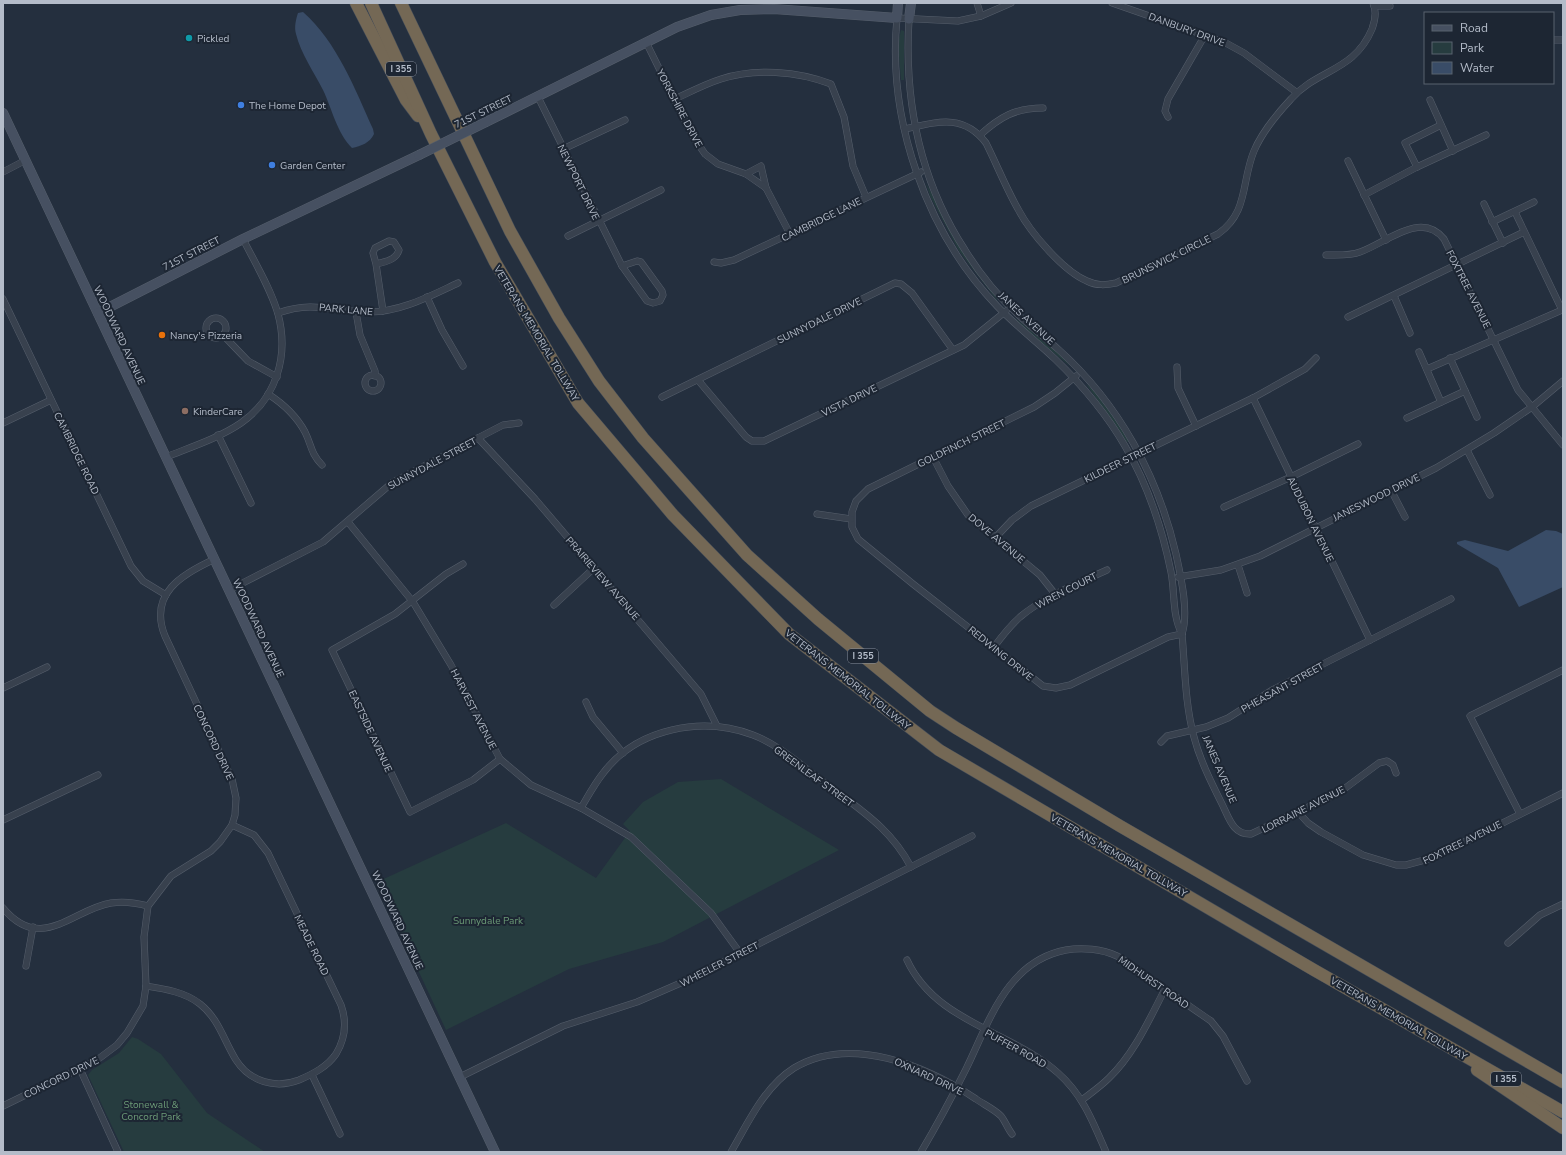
<svg xmlns="http://www.w3.org/2000/svg" width="1566" height="1155" font-family="'Nunito Sans',sans-serif">
  <style>
    .green { fill: #263c3f }
    .water { fill: #394c67 }
    .lines { fill: none; stroke-linecap: round; stroke-linejoin: round }
    .street-casing { stroke: #565f6c; stroke-width: 7 }
    .secondary-casing { stroke: #565f6c; stroke-width: 10 }
    .highway-casing { stroke: #434c59; stroke-width: 13 }
    .street { stroke: #38414e; stroke-width: 6 }
    .secondary { stroke: #465061; stroke-width: 9 }
    .highway { stroke: #746855; stroke-width: 12 }
    .secondary-bridge-casing { stroke: #565f6c; stroke-width: 10; stroke-linecap: butt }
    .secondary-bridge { stroke: #465061; stroke-width: 9 }
    .culture-dot { fill: #0f9aa8; stroke: #1d2633; stroke-width: 1.5 }
    .shop-dot { fill: #3f7fe0; stroke: #1d2633; stroke-width: 1.5 }
    .food-dot { fill: #e8710a; stroke: #1d2633; stroke-width: 1.5 }
    .education-dot { fill: #8d6e63; stroke: #1d2633; stroke-width: 1.5 }
    .labels { text-anchor: middle; stroke-width: 4; stroke-linejoin: round; paint-order: stroke }
    .shield { fill: #1d2633; stroke: #878f9c; stroke-width: 1 }
    .shield-label { font-size: 9px; font-weight: bold; fill: #b4bcc9 }
    .street-label { font-size: 10px; fill: #b4bcc9; stroke: #1d2633 }
    .poi-label { font-size: 10px; fill: #b4bcc9; stroke: #1d2633; text-anchor: start }
    .park-label { font-size: 10px; fill: #6b9a76; stroke: #1d2633 }
  </style>
  <rect width="100%" height="100%" fill="#242f3e"/>
  <g class="green">
    <path d="M901,30l3,1v49h-3l-3,-36z"/>
    <path d="M926,183l37,69 32,43 3,7 -39,-51 -29,-55z"/>
    <path d="M1014,317l46,38 11,12 -45,-37z"/>
    <path d="M1086,384c19,13 31,38 44,57l-3,1z"/>
    <path d="M721,779l118,71 -176,92 -94,27 -123,61 -69,-148 129,-59 90,55 34,-47 -7,-7 20,-22 35,-20z"/>
    <path d="M132,1037l6,2 23,15 46,59 58,39h-141l-36,-77 4,-5 27,-17z"/>
  </g>
  <g class="water">
    <path d="M303,12c34,30 52,77 70,117l1,5c-4,9 -13,12 -22,14 -15,-15 -20,-39 -29,-58 -9,-18 -22,-36 -27,-56 -2,-7 0,-15 2,-21z"/>
    <path d="M1546,530l10,1 7,3v53l-44,20 -21,-39 -41,-24v-2l8,-2 43,11z"/>
  </g>
  <g class="lines">
    <defs>
      <g id="street">
        <path d="M977,3l4,13"/>
        <path d="M1011,3l-30,13 -23,5 -61,-3c-10,102 29,214 100,288 18,19 39,35 58,53 27,26 51,54 70,87 23,39 37,82 46,126 4,20 1,44 11,62 3,34 3,70 12,103 6,23 17,45 28,67 7,14 11,31 29,30l89,-42 39,-29 8,-2 6,4 3,8"/>
        <path d="M1112,3l112,39 20,11 52,39"/>
        <path d="M1374,6h16"/>
        <path d="M909,19c-5,83 10,160 56,231 16,26 36,50 59,70 11,10 23,19 35,30 60,54 99,126 117,204 5,23 13,58 6,80"/>
        <path d="M1553,40h10"/>
        <path d="M646,42l46,93 13,19 13,10 28,10 15,-8 5,22 24,46"/>
        <path d="M538,97l84,169"/>
        <path d="M675,99c15,-7 30,-15 46,-20 34,-11 76,-8 110,5l13,33 9,49 13,31"/>
        <path d="M1430,100l23,51"/>
        <path d="M1168,117l-3,-6 3,-12 37,-64"/>
        <path d="M905,129c32,-7 58,-16 81,14 11,22 20,45 32,66 12,23 45,62 69,72 10,5 19,4 29,2l102,-49c31,-22 23,-52 36,-83 8,-19 23,-37 37,-52 26,-30 63,-27 81,-70 3,-8 5,-17 1,-26"/>
        <path d="M980,135c20,-18 35,-27 63,-27"/>
        <path d="M563,149l62,-29"/>
        <path d="M1348,161l38,79"/>
        <path d="M1417,167l-12,-24 36,-18"/>
        <path d="M3,172l23,-12"/>
        <path d="M746,174l20,14"/>
        <path d="M1364,195l53,-28 69,-32"/>
        <path d="M1484,204l19,39"/>
        <path d="M1492,222l42,-20"/>
        <path d="M568,236l93,-46"/>
        <path d="M1326,255c11,0 24,1 34,-3 26,-9 61,-42 84,-13l74,151 45,55"/>
        <path d="M637,261l4,1 21,29 1,4 -3,6 -7,2 -6,-2 -25,-35z"/>
        <path d="M714,262l7,1 13,-3 187,-88"/>
        <path d="M376,264l-3,-11 2,-5 14,-7 5,1 5,8c-3,10 -14,12 -23,14l7,47"/>
        <path d="M1394,296l16,37"/>
        <path d="M427,297l15,33 21,36"/>
        <path d="M3,299l128,267 12,15 23,14"/>
        <path d="M356,312l4,23 15,36v5"/>
        <path d="M278,313c37,-13 55,-1 91,-1 32,0 61,-16 89,-29"/>
        <path d="M1348,317l176,-85"/>
        <circle cx="216" cy="328" r="10"/>
        <path d="M223,335l25,26 29,16"/>
        <path d="M1419,352l22,50"/>
        <path d="M1450,358l27,59"/>
        <path d="M1177,367l1,21 18,38"/>
        <path d="M1427,369l135,-59 -47,-98"/>
        <circle cx="373" cy="383" r="8"/>
        <path d="M1076,376l-21,17 -21,14 -166,82 -12,12 -4,11v15l6,12 55,45 130,102 13,2 14,-3 98,-48 14,-3"/>
        <path d="M698,380l48,57 6,4h12l200,-96 42,-34"/>
        <path d="M268,394c14,9 29,23 37,38 7,14 5,20 17,33"/>
        <path d="M662,397l233,-114 6,1 11,9 41,57"/>
        <path d="M1253,398l117,242"/>
        <path d="M1407,418l58,-27"/>
        <path d="M3,423l48,-23"/>
        <path d="M218,435l33,68"/>
        <path d="M478,438l57,61 166,195 16,32"/>
        <path d="M1467,450l23,45"/>
        <path d="M166,457c25,-10 53,-19 75,-34 36,-25 48,-68 37,-109 -7,-25 -23,-51 -35,-75"/>
        <path d="M933,457l15,29 20,29 72,60 15,19"/>
        <path d="M1391,490l14,27"/>
        <path d="M1224,507l67,-30 67,-33"/>
        <path d="M817,514l34,5"/>
        <path d="M348,522l65,80 38,63 49,94 31,26 50,23 50,29 80,76 29,40"/>
        <path d="M995,538l17,-18 19,-14 222,-108 52,-29 11,-11"/>
        <path d="M463,564l-17,10 -51,40 -63,36 78,162 63,-32 27,-21"/>
        <path d="M1238,565l9,28"/>
        <path d="M1178,577l43,-7 39,-14 176,-88 58,-35 38,-26 31,-26"/>
        <path d="M229,590l94,-48 70,-60 110,-57 16,-2"/>
        <path d="M554,605l40,-37"/>
        <path d="M994,647c8,-11 16,-21 26,-30 25,-21 57,-33 87,-47"/>
        <path d="M3,688l44,-21"/>
        <path d="M586,702l7,15 30,36"/>
        <path d="M1161,742l6,-6 39,-9 22,-9 46,-29 177,-90"/>
        <path d="M581,808c7,-12 14,-25 23,-36 34,-44 98,-56 149,-37 27,10 51,33 75,50 34,26 63,44 83,82"/>
        <path d="M1299,813l9,10 13,9 42,23 33,10h10l26,-7 131,-65"/>
        <path d="M1520,814l-50,-98 93,-46"/>
        <path d="M3,820l95,-45"/>
        <path d="M3,908c38,46 70,1 108,-5 12,-2 26,0 37,3"/>
        <path d="M1508,943l32,-28 23,-11"/>
        <path d="M907,960c29,63 105,71 151,113 25,22 35,49 48,79"/>
        <path d="M26,966l7,-39"/>
        <path d="M146,986c19,3 39,6 54,18 19,15 24,37 36,56 14,22 40,29 63,20 14,-6 28,-13 37,-26 9,-15 11,-32 5,-49l-73,-152 -14,-18 -22,-10"/>
        <path d="M80,1069l38,83"/>
        <path d="M312,1075l28,59"/>
        <path d="M460,1077l103,-51 74,-24 46,-20 289,-146"/>
        <path d="M1082,1100c9,-7 19,-14 27,-22 25,-24 40,-58 56,-89"/>
        <path d="M3,1106l94,-46 20,-15 10,-12 16,-27 3,-20 -2,-49 4,-31 23,-30 40,-25 9,-9 12,-17 3,-10 1,-17 -4,-19 -67,-143c-17,-42 17,-62 50,-77"/>
        <path d="M731,1152c17,-29 33,-65 63,-84 56,-34 133,-2 182,31 7,5 18,10 25,17 4,5 7,13 11,18"/>
        <path d="M921,1152c16,-27 31,-55 45,-83 23,-47 41,-108 100,-119 16,-3 36,-1 51,6 9,4 18,13 27,19 23,15 45,31 67,46l12,15 24,45"/>
      </g>
      <g id="secondary">
        <path d="M909,19l2,-16"/>
        <path d="M3,113l492,1039"/>
        <path d="M486,122l191,-95 34,-12 29,-5 34,-1 123,9 1,-15"/>
        <path d="M98,313l145,-74 176,-84"/>
      </g>
      <g id="highway">
        <path d="M356,3l50,97 12,16"/>
        <path d="M371,3l60,131 64,128 83,141 95,112 116,119 150,116 375,220 249,142"/>
        <path d="M401,3l109,228 49,87 40,63 44,57 104,117 71,64 112,92 26,17 164,98 443,256"/>
        <path d="M1477,1070l86,58"/>
      </g>
    </defs>
    <use href="#street" class="street-casing"/>
    <use href="#secondary" class="secondary-casing"/>
    <use href="#highway" class="highway-casing"/>
    <use href="#street" class="street"/>
    <use href="#secondary" class="secondary"/>
    <use href="#highway" class="highway"/>
    <defs>
      <path id="secondary-bridge" d="M419,155l67,-33"/>
    </defs>
    <use href="#secondary-bridge" class="secondary-bridge-casing"/>
    <use href="#secondary-bridge" class="secondary-bridge"/>
  </g>
  <circle class="culture-dot" cx="189" cy="38" r="4"/>
  <g class="shop-dot">
    <circle cx="241" cy="105" r="4"/>
    <circle cx="272" cy="165" r="4"/>
  </g>
  <circle class="food-dot" cx="162" cy="335" r="4"/>
  <circle class="education-dot" cx="185" cy="411" r="4"/>
  <g class="labels">
    <g class="shield">
      <rect x="386" y="62" width="30" height="14" rx="3"/>
      <rect x="848" y="649" width="30" height="14" rx="3"/>
      <rect x="1491" y="1072" width="30" height="14" rx="3"/>
    </g>
    <g class="shield-label">
      <text x="401" y="72">I 355</text>
      <text x="863" y="659">I 355</text>
      <text x="1506" y="1082">I 355</text>
    </g>
    <g class="street-label">
      <text transform="translate(1187 29) rotate(20)" y="4">DANBURY DRIVE</text>
      <text transform="translate(680 108) rotate(62)" y="4">YORKSHIRE DRIVE</text>
      <text transform="translate(483 111) rotate(-26)" y="4">71ST STREET</text>
      <text transform="translate(579 182) rotate(64)" y="4">NEWPORT DRIVE</text>
      <text transform="translate(821 219) rotate(-26)" y="4">CAMBRIDGE LANE</text>
      <text transform="translate(191 253) rotate(-27)" y="4">71ST STREET</text>
      <text transform="translate(1166 259) rotate(-26)" y="4">BRUNSWICK CIRCLE</text>
      <text transform="translate(1469 289) rotate(63)" y="4">FOXTREE AVENUE</text>
      <text transform="translate(346 309) rotate(5)" y="4">PARK LANE</text>
      <text transform="translate(1027 318) rotate(43)" y="4">JANES AVENUE</text>
      <text transform="translate(819 320) rotate(-26)" y="4">SUNNYDALE DRIVE</text>
      <text transform="translate(537 333) rotate(59)" y="4">VETERANS MEMORIAL TOLLWAY</text>
      <text transform="translate(120 335) rotate(65)" y="4">WOODWARD AVENUE</text>
      <text transform="translate(849 400) rotate(-26)" y="4">VISTA DRIVE</text>
      <text transform="translate(961 443) rotate(-26)" y="4">GOLDFINCH STREET</text>
      <text transform="translate(77 453) rotate(64)" y="4">CAMBRIDGE ROAD</text>
      <text transform="translate(1120 462) rotate(-26)" y="4">KILDEER STREET</text>
      <text transform="translate(432 463) rotate(-28)" y="4">SUNNYDALE STREET</text>
      <text transform="translate(1376 497) rotate(-26)" y="4">JANESWOOD DRIVE</text>
      <text transform="translate(1311 519) rotate(64)" y="4">AUDUBON AVENUE</text>
      <text transform="translate(997 538) rotate(40)" y="4">DOVE AVENUE</text>
      <text transform="translate(603 578) rotate(49)" y="4">PRAIRIEVIEW AVENUE</text>
      <text transform="translate(1066 590) rotate(-27)" y="4">WREN COURT</text>
      <text transform="translate(259 628) rotate(65)" y="4">WOODWARD AVENUE</text>
      <text transform="translate(1001 653) rotate(39)" y="4">REDWING DRIVE</text>
      <text transform="translate(848 679) rotate(38)" y="4">VETERANS MEMORIAL TOLLWAY</text>
      <text transform="translate(1282 687) rotate(-29)" y="4">PHEASANT STREET</text>
      <text transform="translate(474 709) rotate(63)" y="4">HARVEST AVENUE</text>
      <text transform="translate(371 731) rotate(65)" y="4">EASTSIDE AVENUE</text>
      <text transform="translate(214 742) rotate(65)" y="4">CONCORD DRIVE</text>
      <text transform="translate(1220 769) rotate(67)" y="4">JANES AVENUE</text>
      <text transform="translate(814 776) rotate(36)" y="4">GREENLEAF STREET</text>
      <text transform="translate(1303 809) rotate(-27)" y="4">LORRAINE AVENUE</text>
      <text transform="translate(1462 842) rotate(-26)" y="4">FOXTREE AVENUE</text>
      <text transform="translate(1119 855) rotate(30)" y="4">VETERANS MEMORIAL TOLLWAY</text>
      <text transform="translate(398 920) rotate(65)" y="4">WOODWARD AVENUE</text>
      <text transform="translate(312 945) rotate(64)" y="4">MEADE ROAD</text>
      <text transform="translate(719 964) rotate(-27)" y="4">WHEELER STREET</text>
      <text transform="translate(1154 982) rotate(35)" y="4">MIDHURST ROAD</text>
      <text transform="translate(1399 1018) rotate(30)" y="4">VETERANS MEMORIAL TOLLWAY</text>
      <text transform="translate(1016 1048) rotate(29)" y="4">PUFFER ROAD</text>
      <text transform="translate(929 1076) rotate(25)" y="4">OXNARD DRIVE</text>
      <text transform="translate(61 1077) rotate(-26)" y="4">CONCORD DRIVE</text>
    </g>
    <g class="poi-label">
      <text x="197" y="42">Pickled</text>
      <text x="249" y="109">The Home Depot</text>
      <text x="280" y="169">Garden Center</text>
      <text x="170" y="339">Nancy's Pizzeria</text>
      <text x="193" y="415">KinderCare</text>
    </g>
    <g class="park-label">
      <text x="488" y="924">Sunnydale Park</text>
      <text x="151" y="1108">Stonewall &amp;<tspan x="151" dy="12">Concord Park</tspan></text>
    </g>
  </g>
  <rect width="1566" height="1155" fill="none" stroke="#b4bcc9" stroke-width="8"/>
  <rect x="1424" y="12" width="130" height="72" fill="#1d2633" stroke="#59626f"/>
  <rect x="1432" y="25" width="20" height="6" fill="#465061" stroke="#59626f"/>
  <text x="1460" y="32" font-size="12" fill="#b4bcc9">Road</text>
  <rect x="1432" y="42" width="20" height="12" fill="#263c3f" stroke="#59626f"/>
  <text x="1460" y="52" font-size="12" fill="#b4bcc9">Park</text>
  <rect x="1432" y="62" width="20" height="12" fill="#394c67" stroke="#59626f"/>
  <text x="1460" y="72" font-size="12" fill="#b4bcc9">Water</text>
</svg>
